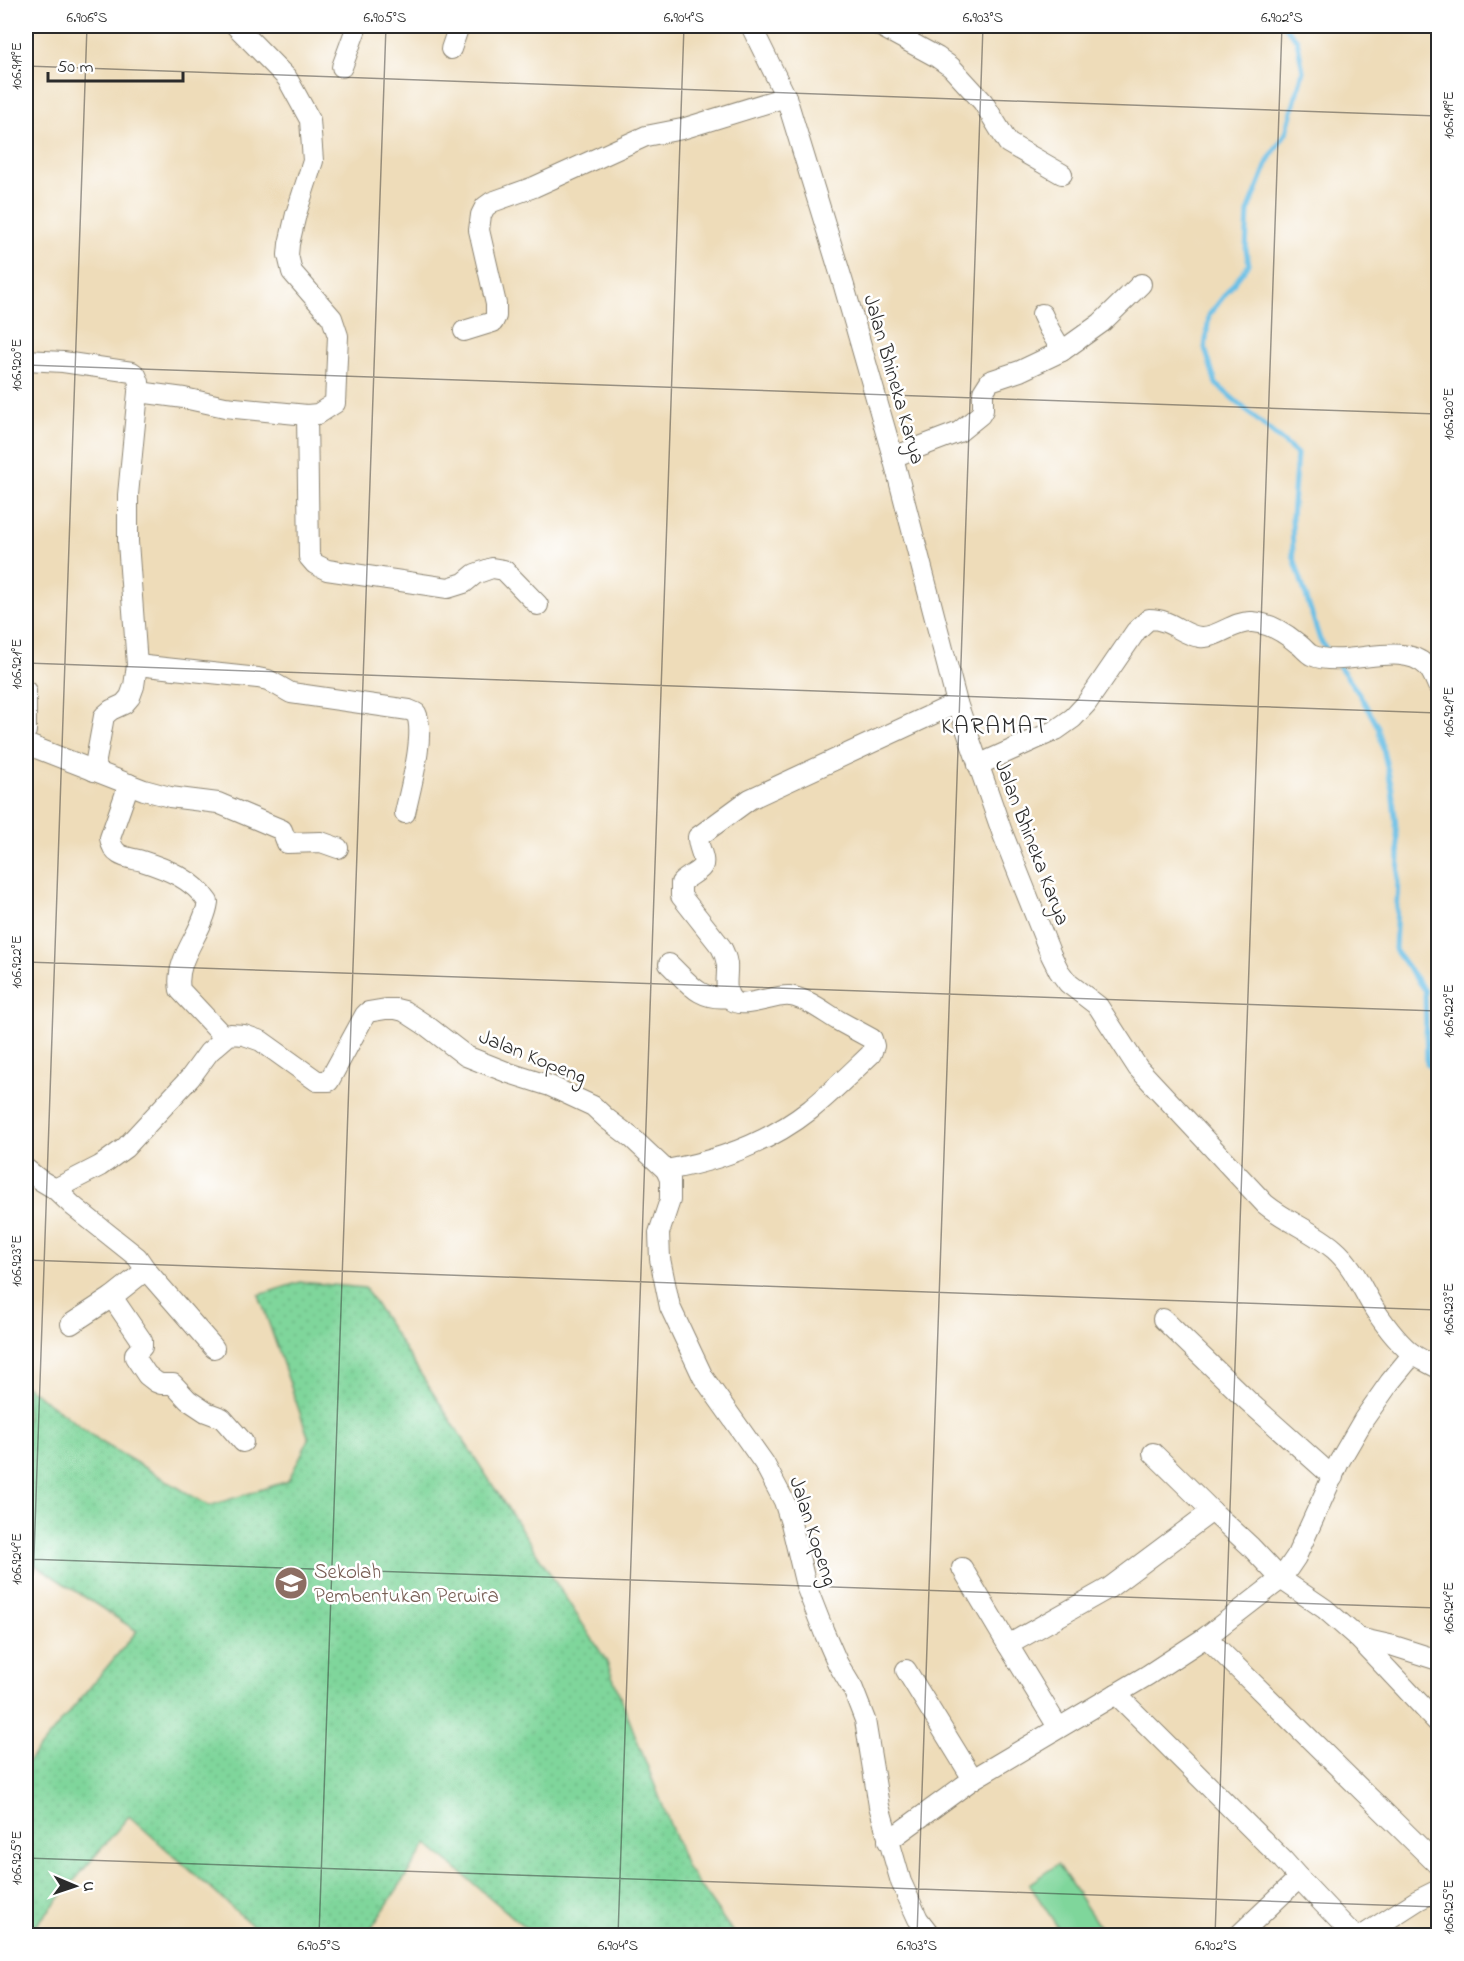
<svg xmlns="http://www.w3.org/2000/svg" width="1464" height="1961" font-family="'Indie Flower',sans-serif">
  <style>
    .grass { fill: url(#grass-dots); stroke: #558063; stroke-width: 1.5 }
    .garden { fill: #7fd69b; stroke: #558063; stroke-width: 1.5 }
    .lines { fill: none; stroke-linecap: round; stroke-linejoin: round }
    .stream { stroke: #69bfe6; stroke-width: 5 }
    .minor-casing { stroke: #8c8472; stroke-width: 22 }
    .minor { stroke: #fff; stroke-width: 20 }
    .ticks { fill: none; stroke: #2b2b2b; stroke-width: 1.5; stroke-opacity: 0.45 }
    .labels { text-anchor: middle; stroke-width: 5; stroke-linejoin: round; paint-order: stroke }
    .street-label { font-size: 21px; fill: #2b2b2b; stroke: #fff }
    .education-label { font-size: 21px; fill: #785e54; stroke: #fff; text-anchor: start }
    .quarter-label { font-size: 24px; letter-spacing: 1.5px; fill: #2b2b2b; stroke: #fff }
    .neatline { fill: none; stroke: #2b2b2b; stroke-width: 2 }
    .ticks-label { font-size: 15px; text-anchor: middle; fill: #2b2b2b }
  </style>
  <defs>
    <pattern id="grass-dots" width="8" height="8" patternUnits="userSpaceOnUse" patternTransform="scale(1.5)"><rect width="8" height="8" fill="#7fd69b"/><path d="M2 2h.1M6 6h.1" fill="none" stroke="#6eb886" stroke-width="1.8" stroke-linecap="round"/></pattern>
  </defs>
  <rect width="100%" height="100%" fill="#fff"/>
  <filter id="ink" filterUnits="userSpaceOnUse"><feTurbulence type="fractalNoise" baseFrequency=".0167" numOctaves="2"/><feDisplacementMap in="SourceGraphic" scale="12" xChannelSelector="R" yChannelSelector="G"/><feConvolveMatrix kernelMatrix="1 2 1 2 8 2 1 2 1" color-interpolation-filters="sRGB"/></filter>
  <filter id="wash" filterUnits="userSpaceOnUse"><feTurbulence type="fractalNoise" baseFrequency=".008" numOctaves="4" result="noise"/><feDisplacementMap in="SourceGraphic" scale="24" xChannelSelector="R" yChannelSelector="G"/><feGaussianBlur stdDeviation="1.35" result="paint"/><feColorMatrix in="noise" values="0 0 0 0 0 0 0 0 0 0 0 0 0 0 0 0 0 1.4 0 .05"/><feComposite in="paint" operator="in"/></filter>
  <g filter="url(#wash)">
    <rect width="100%" height="100%" fill="#eedcb9"/>
    <path class="grass" d="M300,1282l65,6 241,372 81,208 48,67h-201l-107,-91 -60,91h-104l-134,-119 -101,119h-2v-171l111,-133 -111,-72v-173l77,57 106,63 79,-25 21,-42 -50,-144z"/>
    <path class="garden" d="M1058,1864l43,65 -10,6h-28l-34,-51z"/>
    <g class="lines">
      <g class="stream">
        <path d="M1284,26l13,14 6,31 -17,62 -17,26 -21,53 -2,38 3,14 -40,51 -4,33 11,36 81,70 -5,63 1,38 27,85 10,14"/>
        <path d="M1337,663l23,32 18,32 14,62 7,66 -4,95 30,41 2,72 11,11"/>
      </g>
    </g>
  </g>
  <g filter="url(#ink)">
    <g class="lines">
      <defs>
        <g id="minor">
          <path d="M751,26l35,71 58,189 49,171 64,246 45,129 49,123 8,16 9,12 30,23 40,62 127,136c22,18 48,27 69,45 19,16 28,40 41,61 10,15 24,34 39,45 8,5 17,9 24,13"/>
          <path d="M880,26l57,31 14,10 32,35 25,41 54,31"/>
          <path d="M451,49l8,-23"/>
          <path d="M342,67l15,-41"/>
          <path d="M464,331l29,-9 3,-6v-12l-17,-74 2,-15 4,-8 7,-5 42,-15 112,-51 36,-7 104,-32"/>
          <path d="M1062,351l39,-28 40,-39"/>
          <path d="M26,360l37,2 69,10 4,3 3,7 -11,113v47l9,123 -3,21 -4,11 -6,7 -13,6 -7,6 -10,55"/>
          <path d="M139,392l45,6 41,9 82,8 11,-1 17,-11 3,-67 -6,-18 -40,-46 -4,-17 1,-11 7,-30 17,-53 -3,-41 -23,-42 -51,-52"/>
          <path d="M307,415l2,142 6,7 12,6 121,18 16,-5 11,-9 17,-6 12,2 34,35"/>
          <path d="M893,457l66,-25 21,-17 3,-5v-18l7,-11 30,-10 42,-20 -13,-22 -7,-15"/>
          <path d="M137,665l121,13 10,2 23,13 118,17 7,3c10,20 -6,77 -11,100"/>
          <path d="M26,691v40"/>
          <path d="M26,744l118,46 26,7 48,6 64,27 5,13 34,-1 17,6"/>
          <path d="M978,765l78,-35 17,-12 13,-14 50,-73 13,-12c23,0 32,16 51,18 17,2 33,-16 52,-15 16,1 33,11 45,21 5,3 9,9 14,12 34,15 89,-16 116,11 5,5 8,13 11,20"/>
          <path d="M129,784l-19,54c1,6 4,13 9,16 6,4 16,5 23,7 25,8 51,18 66,41 -4,30 -34,56 -28,88l44,47"/>
          <path d="M669,964c20,19 30,37 60,33"/>
          <path d="M26,1169l14,11 15,9 45,-23 25,-18 65,-70 19,-26 21,-18 14,1 17,6 56,40h12l36,-66 3,-3 18,-3h10l8,2 23,15 39,30 43,17 41,13 43,20 14,13 25,19 34,32 4,9v21l-11,33 1,26 10,48 33,70 61,86 20,38 7,22 15,63 18,46 14,32 15,25 12,31 14,86 22,76 17,37 13,17"/>
          <path d="M666,1170c52,-9 102,-27 144,-60 21,-17 41,-37 61,-56l3,-8 -2,-7c-11,-6 -22,-12 -33,-18 -15,-9 -31,-22 -49,-25 -15,-2 -49,14 -58,4 -9,-10 -4,-24 -5,-36 -1,-6 -3,-12 -6,-17l-40,-51v-13c6,-6 14,-9 20,-15 7,-7 -4,-21 -3,-31l52,-38 207,-96"/>
          <path d="M55,1189l18,17 64,51 9,13 -34,27 -41,27"/>
          <path d="M146,1270l68,78"/>
          <path d="M112,1297l30,44v6l-7,7v3l12,18 9,7 5,2h12l15,16 18,12 16,6 21,24"/>
          <path d="M1163,1319l85,82 85,76"/>
          <path d="M1153,1453l59,58"/>
          <path d="M962,1568l46,77"/>
          <path d="M1206,1637l232,228"/>
          <path d="M1358,1638l80,85"/>
          <path d="M906,1670l67,109"/>
          <path d="M1116,1694l167,166 16,18 -61,58"/>
          <path d="M1058,1727l-50,-82 101,-57 103,-77 38,35 31,33 44,30 33,29 36,8 44,14"/>
          <path d="M888,1841l85,-62 175,-104 58,-38 75,-58 15,-22 43,-95 25,-43 26,-37 23,-28"/>
          <path d="M1299,1878l55,58"/>
          <path d="M1362,1936l56,-36 20,-10"/>
        </g>
      </defs>
      <use href="#minor" class="minor-casing"/>
      <use href="#minor" class="minor"/>
    </g>
  </g>
  <path class="ticks" d="M26,66l1412,50M26,365l1412,49M26,663l1412,50M26,962l1412,49M26,1260l1412,50M26,1559l1412,49M26,1786l61,-1760M26,1858l1412,49M319,1936l67,-1910M618,1936l66,-1910M917,1936l66,-1910M1215,1936l67,-1910"/>
  <defs>
    <symbol id="university-disc" viewBox="-11 -11 22 22"><circle r="9.5" fill="#8d6e63" stroke="#fff"/><path d="M0-5L7-2L0 1L-7-2ZM-4 1L0 2.5L4 1V4Q0 6-4 4Z" fill="#fff"/></symbol>
  </defs>
  <g fill-rule="evenodd">
    <use href="#university-disc" x="272" y="1564" width="38" height="38"/>
  </g>
  <g class="labels">
    <g class="street-label">
      <text transform="translate(895 379) rotate(74)" y="7">Jalan Bhineka Karya</text>
      <text transform="translate(1033 842) rotate(69)" y="7">Jalan Bhineka Karya</text>
      <text transform="translate(533 1056) rotate(22)" y="7">Jalan Kopeng</text>
      <text transform="translate(814 1531) rotate(72)" y="7">Jalan Kopeng</text>
    </g>
    <g class="education-label">
      <text x="314" y="1578">Sekolah<tspan x="314" dy="24">Pembentukan Perwira</tspan></text>
    </g>
    <g class="quarter-label">
      <text x="995" y="733">KARAMAT</text>
    </g>
  </g>
  <rect width="1464" height="1961" fill="none" stroke="#fff" stroke-width="66"/>
  <g transform="translate(75 1886) rotate(92)" stroke="#ffffff" stroke-width="4.5" paint-order="stroke">
  <path d="M0-4.5L10 22L0 15L-10 22Z" fill="#2b2b2b"/>
  <text y="-9" font-size="16" font-weight="bold" text-anchor="middle" fill="#2b2b2b">U</text>
  </g>
  <path d="M48 72v9h135v-9" fill="none" stroke="#2b2b2b" stroke-width="3"/>
  <text x="57" y="72" font-size="18" fill="#2b2b2b" stroke="#ffffff" stroke-width="4.5" paint-order="stroke">50 m</text>
  <rect x="33" y="33" width="1398" height="1895" class="neatline"/>
  <g class="ticks-label">
    <text x="87" y="22">6.906°S</text>
    <text x="385" y="22">6.905°S</text>
    <text x="684" y="22">6.904°S</text>
    <text x="983" y="22">6.903°S</text>
    <text x="1282" y="22">6.902°S</text>
    <text transform="translate(16 66) rotate(-90)" y="5">106.919°E</text>
    <text transform="translate(1448 115) rotate(-90)" y="5">106.919°E</text>
    <text transform="translate(16 365) rotate(-90)" y="5">106.920°E</text>
    <text transform="translate(1448 414) rotate(-90)" y="5">106.920°E</text>
    <text transform="translate(16 664) rotate(-90)" y="5">106.921°E</text>
    <text transform="translate(1448 712) rotate(-90)" y="5">106.921°E</text>
    <text transform="translate(16 962) rotate(-90)" y="5">106.922°E</text>
    <text transform="translate(1448 1011) rotate(-90)" y="5">106.922°E</text>
    <text transform="translate(16 1261) rotate(-90)" y="5">106.923°E</text>
    <text transform="translate(1448 1309) rotate(-90)" y="5">106.923°E</text>
    <text transform="translate(16 1559) rotate(-90)" y="5">106.924°E</text>
    <text transform="translate(1448 1608) rotate(-90)" y="5">106.924°E</text>
    <text transform="translate(16 1858) rotate(-90)" y="5">106.925°E</text>
    <text transform="translate(1448 1907) rotate(-90)" y="5">106.925°E</text>
    <text x="319" y="1950">6.905°S</text>
    <text x="618" y="1950">6.904°S</text>
    <text x="917" y="1950">6.903°S</text>
    <text x="1216" y="1950">6.902°S</text>
  </g>
</svg>
